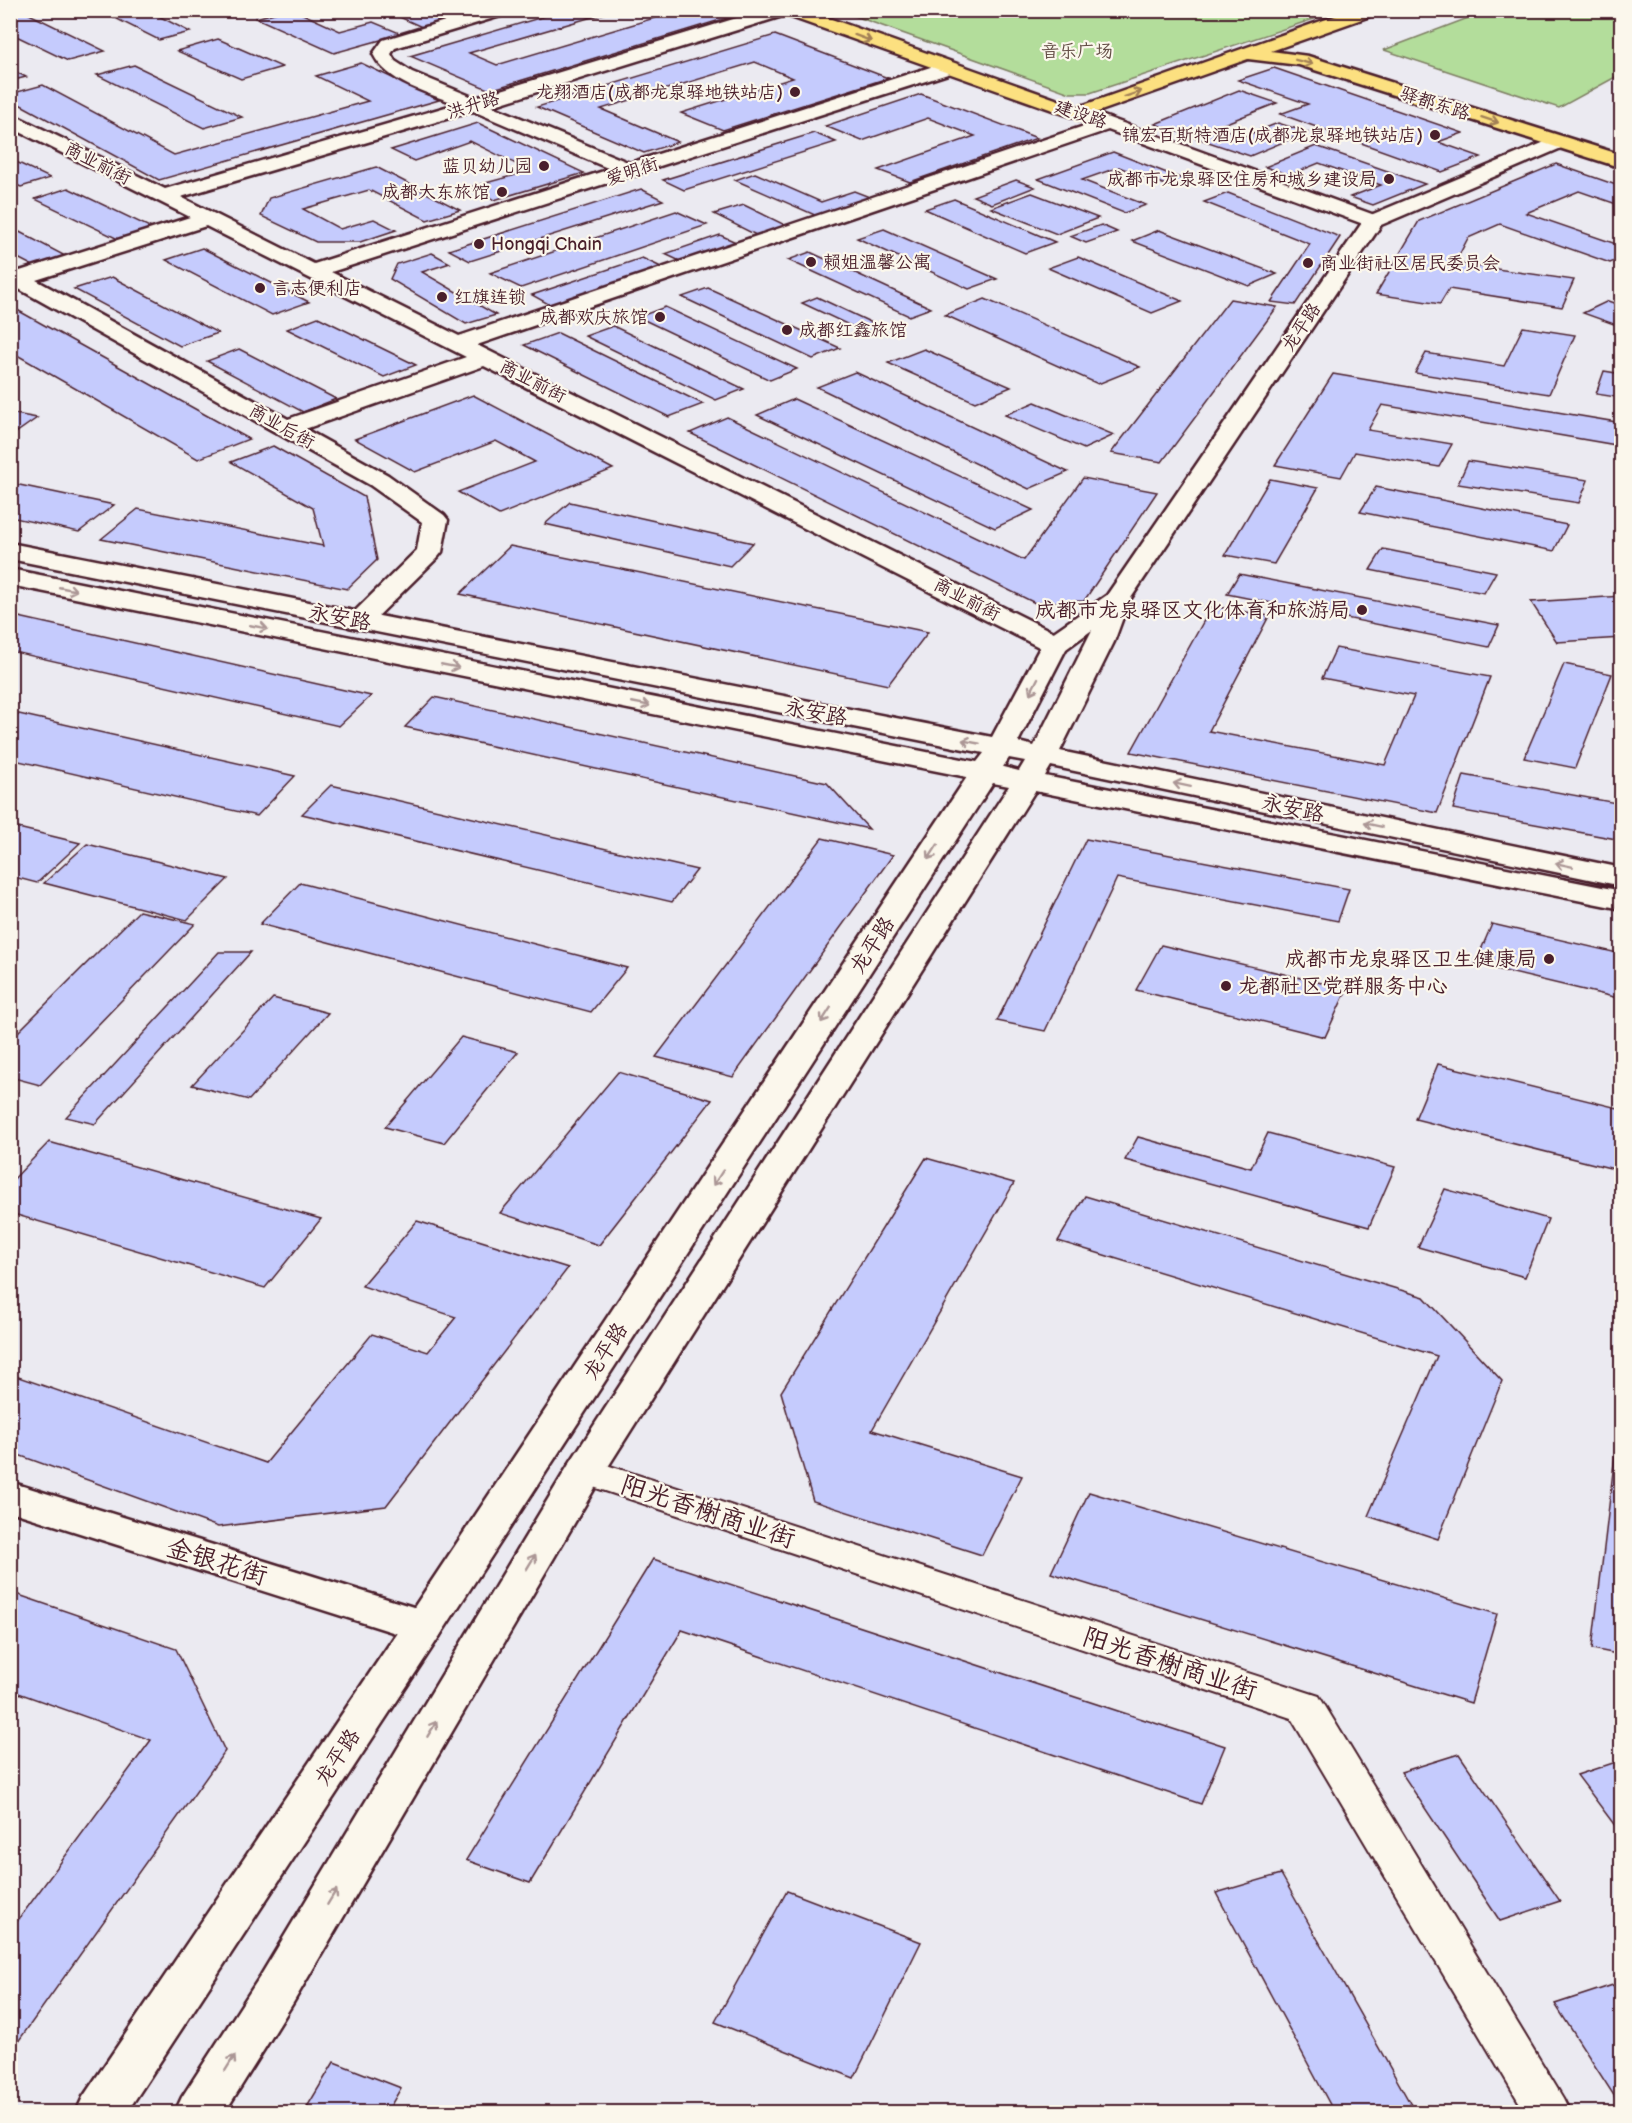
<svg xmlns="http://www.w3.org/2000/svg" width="1632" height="2123" font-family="'Balsamiq Sans','LXGW WenKai TC',sans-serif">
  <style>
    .green { fill: #b3dd9b; stroke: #7e7e63; stroke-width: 1.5 }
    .building { fill: #c5cbfd; stroke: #4a1f2b; stroke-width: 1.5 }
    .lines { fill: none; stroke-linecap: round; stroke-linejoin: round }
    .pedestrian-casing { stroke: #4a1f2b; stroke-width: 4 }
    .minor-casing { stroke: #4a1f2b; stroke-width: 5 }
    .tertiary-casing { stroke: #4a1f2b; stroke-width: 5 }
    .trunk-casing { stroke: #4a1f2b; stroke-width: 5 }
    .pedestrian { fill: #fbf7ec; fill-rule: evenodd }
    .minor { fill: #fbf7ec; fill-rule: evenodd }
    .tertiary { fill: #fbf7ec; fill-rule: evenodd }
    .trunk { fill: #fce080; fill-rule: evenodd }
    .oneway { stroke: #a38056 }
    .oneway2 { stroke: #ab9695 }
    .poi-dot { fill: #4a1f2b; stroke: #fbf7ec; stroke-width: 2 }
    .labels { text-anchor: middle; stroke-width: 4.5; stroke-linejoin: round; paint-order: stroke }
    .far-park-label { font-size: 18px; fill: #644e47; stroke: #fbf7ec }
    .far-poi-label { font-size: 18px; fill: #4a1f2b; stroke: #fbf7ec; text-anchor: end }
    .far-street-label { font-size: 18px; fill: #4a1f2b; stroke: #fbf7ec }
    .poi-label { font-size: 21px; fill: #4a1f2b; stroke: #fbf7ec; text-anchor: end }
    .street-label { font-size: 21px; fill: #4a1f2b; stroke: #fbf7ec }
    .near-street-label { font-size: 26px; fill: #4a1f2b; stroke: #fbf7ec }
  </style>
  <rect width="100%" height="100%" fill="#ebeaf1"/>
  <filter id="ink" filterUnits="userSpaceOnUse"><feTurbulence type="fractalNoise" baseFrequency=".0167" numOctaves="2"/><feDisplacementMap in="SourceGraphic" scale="12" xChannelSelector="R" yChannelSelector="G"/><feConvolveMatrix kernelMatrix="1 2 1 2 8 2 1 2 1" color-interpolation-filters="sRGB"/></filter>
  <g filter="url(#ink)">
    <g class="green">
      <path d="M1489,10l132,1v63l-62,34 -175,-58z"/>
      <path d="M845,11h493l-248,82h-20l-221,-79z"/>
    </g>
    <g class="building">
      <path d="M10,10h11l84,41 -37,10 -58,-28z"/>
      <path d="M110,10h37l43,22 -31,8 -56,-28z"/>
      <path d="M285,10h9l46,21 33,-9 29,12 -68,19 -78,-35z"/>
      <path d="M384,10h64l15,7 -39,11z"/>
      <path d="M566,10h50l-147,43 28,12 184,-55h32l17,7 -240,73 -80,-34z"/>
      <path d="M775,35l113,43 -165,52 -42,-17 112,-35 -38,-16 -154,47 77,33 -34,11 -107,-46z"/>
      <path d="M218,39l64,28 -41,12 -64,-28z"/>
      <path d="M361,63l78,37 -280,80 -149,-81v-5l33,-9 131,70 194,-54 -52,-25z"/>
      <path d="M134,65l108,52 -38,11 -107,-53z"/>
      <path d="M1274,68l189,65 -25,9 43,15 -39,15 -162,-58 28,-10 -70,-24z"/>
      <path d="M10,69l16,8 -16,4z"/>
      <path d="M1239,90l38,13 -61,24 29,9 33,-13 29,9 -57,24 -95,-32z"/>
      <path d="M921,94l116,44 -127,44 -32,-12 97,-34 -47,-18 -66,23 -37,-15z"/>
      <path d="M478,123l106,50 -90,27 -23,-13 59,-16 -60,-30 -56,20 -23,-11z"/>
      <path d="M814,133l22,9 -152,48 -21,-10z"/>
      <path d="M1316,146l109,38 -52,21 -23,-8 31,-12 -62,-22 -29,12 -25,-8z"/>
      <path d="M1113,152l77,30 -17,6 -54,-21 -37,13 64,25 -22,8 -86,-34z"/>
      <path d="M10,159l40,19 -29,9 -11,-5z"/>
      <path d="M1556,164l66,23v19l-43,-15 -53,22 96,33v12l-12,5 -110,-39 -32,14 -13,25 119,17 -12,27 -113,-18 -9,15 -64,-10 43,-73z"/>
      <path d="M376,167l84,43 -33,10 -58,-30 -66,19 37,20 34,-10 22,11 -36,12h-44l-55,-26 8,-18z"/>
      <path d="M755,173l66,29 33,-11 18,7 -55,18 -82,-36z"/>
      <path d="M1016,180l19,7 -43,17 -19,-8z"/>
      <path d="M68,188l88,42 -34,11 -87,-42z"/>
      <path d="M641,189l22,11 -193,61 -21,-11z"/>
      <path d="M1032,193l66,25 -41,16 -66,-26z"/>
      <path d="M1228,193l112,44 -45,68 -24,-3 39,-58 -106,-42z"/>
      <path d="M954,199l101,43 -30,11 -100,-44z"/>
      <path d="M744,205l45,22 -31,9 -44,-22z"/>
      <path d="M676,211l31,14 -186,63 -31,-15z"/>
      <path d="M1101,225l16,7 -31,11 -16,-7z"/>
      <path d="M10,227l61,32 -32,10 -29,-15z"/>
      <path d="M884,229l113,50 -28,10 -112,-51z"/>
      <path d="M1159,230l118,44 -28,12 -117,-45z"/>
      <path d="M720,235l18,8 -56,19 -17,-8z"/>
      <path d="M202,248l107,54 -37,13 -106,-55z"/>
      <path d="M810,252l121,56 -22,8 -121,-56z"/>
      <path d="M432,253l18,10 -28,9 74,43 -30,9 -76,-45 7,-15z"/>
      <path d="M1078,257l104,44 -30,12 -104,-45z"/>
      <path d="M642,258l21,10 -111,38 -20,-11z"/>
      <path d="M112,277l106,56 -38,13 -106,-57z"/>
      <path d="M708,288l132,60 -27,11 -131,-62z"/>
      <path d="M817,297l68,32 -15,6 -68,-32z"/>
      <path d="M985,299l155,68 -42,17 -153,-69z"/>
      <path d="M1230,299l47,8 -115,155 -51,-9z"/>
      <path d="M1608,301l14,5v21l-39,-14z"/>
      <path d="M10,306l239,133 -51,20 -188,-108z"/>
      <path d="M665,307l132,62 -27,11 -132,-63z"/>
      <path d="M318,317l98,48 -32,12 -97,-48z"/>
      <path d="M613,326l131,63 -28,11 -131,-64z"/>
      <path d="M1523,327l52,8 -26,59 -134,-21 11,-20 78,13z"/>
      <path d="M558,333l145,71 -34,13 -145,-72z"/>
      <path d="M239,349l97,50 -33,13 -96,-51z"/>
      <path d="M924,349l87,38 -36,15 -87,-39z"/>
      <path d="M1604,371l18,3v24l-26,-4z"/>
      <path d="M855,372l213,100 -39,17 -212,-102z"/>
      <path d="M1333,374l289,49v23l-240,-41 -14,25 84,14 -13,23 -84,-15 -14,25 -66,-12z"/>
      <path d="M473,395l140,74 -114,46 -41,-23 77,-30 -39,-21 -81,31 -60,-33z"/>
      <path d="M794,399l239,111 -38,18 -238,-113z"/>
      <path d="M1035,402l79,33 -30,14 -79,-34z"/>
      <path d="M10,413l27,5 -27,19z"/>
      <path d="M727,417l297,143 59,-82 74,14 -73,109 -49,2 -345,-170z"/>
      <path d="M273,446l91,51 13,63 -30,29 -246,-50 37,-30 185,37 -10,-38 -82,-46z"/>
      <path d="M1468,461l120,19 -9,23 -121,-19z"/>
      <path d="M1270,479l48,9 -44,76 -49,-9z"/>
      <path d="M10,483l104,22 -35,27 -69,-15z"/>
      <path d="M1376,487l191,38 -13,26 -194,-39z"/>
      <path d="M570,502l183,41 -23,23 -185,-42z"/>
      <path d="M510,546l418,86 -40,53 -428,-91z"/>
      <path d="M1383,549l113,23 -12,21 -114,-23z"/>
      <path d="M1239,574l260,51 -10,22 -262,-53z"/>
      <path d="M1622,596v42l-65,4 -26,-40z"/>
      <path d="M1212,606l57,10 -60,115 176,34 29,-69 -92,-18 14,-30 154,29 -53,136 -306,-61z"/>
      <path d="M10,615l361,81 -32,30 -329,-75z"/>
      <path d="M1564,664l48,10 -37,94 -51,-10z"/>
      <path d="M434,697l393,86 42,46 -464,-102z"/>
      <path d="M10,712l285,64 -38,40 -247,-57z"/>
      <path d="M1464,775l158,29v36l-169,-31z"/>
      <path d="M331,785l366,85 -25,32 -370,-88z"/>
      <path d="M10,826l70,17 -43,40 -27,-7z"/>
      <path d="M822,838l71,17 -160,222 -77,-20z"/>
      <path d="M1086,839l263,50 -11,32 -221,-43 -72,153 -48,-10z"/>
      <path d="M87,844l141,35 -41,41 -143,-37z"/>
      <path d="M300,883l327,85 -36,44 -331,-88z"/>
      <path d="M139,911l56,13 -155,161 -30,-8v-37z"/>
      <path d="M1492,924l130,30v45l-147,-35z"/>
      <path d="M1161,945l186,44 -22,48 -189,-47z"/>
      <path d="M219,952h32l-156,172 -29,-7z"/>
      <path d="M273,998l55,15 -79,87 -57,-15z"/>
      <path d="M461,1037l57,15 -74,91 -59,-16z"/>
      <path d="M1438,1064l184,45v62l-207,-52z"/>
      <path d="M618,1072l94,28 -113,145 -99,-32z"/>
      <path d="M1268,1133l127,34 -26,60 -244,-67 13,-23 113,31z"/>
      <path d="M49,1142l272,77 -56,69 -255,-75v-30z"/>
      <path d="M926,1158l88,25 -142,247 150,46 -40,79 -169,-54 -32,-109z"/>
      <path d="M1445,1189l103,30 -23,58 -107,-30z"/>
      <path d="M1085,1196l339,101 78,84 -64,158 -70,-23 69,-160 -379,-115z"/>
      <path d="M417,1221l151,47 -182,238 -168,21 -208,-75v-78l256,89 106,-129 56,18 28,-35 -94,-31z"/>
      <path d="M1617,1438l5,1v216l-30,-6z"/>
      <path d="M1089,1492l408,122 -26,89 -420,-130z"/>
      <path d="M653,1559l572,187 -24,58 -519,-174 -152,253 -64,-23z"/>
      <path d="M10,1592l166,57 49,102 -215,302v-122l141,-191 -141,-50z"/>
      <path d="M1459,1754l101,147 -60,20 -99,-149z"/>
      <path d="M1622,1760v75l-45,-60z"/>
      <path d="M1281,1874l134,238h-81l-118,-219z"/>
      <path d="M787,1891l134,51 -67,136 -139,-56z"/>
      <path d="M1613,1985l9,13v110l-67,-104z"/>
      <path d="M334,2062l67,26 -14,24h-83z"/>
    </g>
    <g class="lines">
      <defs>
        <path id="pedestrian" d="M585,1458l734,238 244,402 7,14h-45l-234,-394 -719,-238 -5,-9 5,-9z"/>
        <g id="minor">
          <path d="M481,10h29l-3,4 -112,34 -4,6 4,7 17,11 63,26 288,-88h29l-3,4 -297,92 138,57 310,-99h14l2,4 -2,4 -313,100 -2,3 -10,1 -298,96 128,64 631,-212 -10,-4 -3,-4 3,-4 7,-2 293,107 3,4 -3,4 -7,2 -7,-2 -258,-95 -631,215 588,293 3,6 -3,6 -10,2 -10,-2 -561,-284 -179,63 83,46 56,40 4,5 -6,32 -4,5 -71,70 -9,2 -9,-2 -4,-6 72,-71 5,-28 -52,-37 -360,-201v-15l10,2 170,-54 -180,-90v-14l155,76 291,-85c-29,-12 -69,-21 -83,-50l10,-14zM473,111l137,58 -296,95 -133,-67zM206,226l260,131 -178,62 -252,-139z"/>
          <path d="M10,1482l429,133 6,11 -6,11 -15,5 -414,-131z"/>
        </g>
        <path id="tertiary" d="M1559,136l7,2 3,4 -3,4 -185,79 -252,376 -15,41 -54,109 562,117v18l-571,-120 -6,10 577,115v18l-587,-118 -436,690 -306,522 -68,109h-50l7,-15 79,-122 310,-514 438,-675 -16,-3 -554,854 -312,475h-51l7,-15 326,-482 558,-838 -957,-192v-16l967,193 7,-9 -974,-194v-16l982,194 53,-99 62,-43 259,-378zM1092,630l-58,116 -16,-4 48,-93zM1009,758l16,3 -6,10 -16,-4z"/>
        <path id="trunk" d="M779,10h27l272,97 274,-97h27l-3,4 -105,37 37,5 314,99v13l-323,-103 -51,-6 -170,60 -296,-105z"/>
      </defs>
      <use href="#pedestrian" class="pedestrian-casing"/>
      <use href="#minor" class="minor-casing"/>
      <use href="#tertiary" class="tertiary-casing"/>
      <use href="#trunk" class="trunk-casing"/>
      <use href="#pedestrian" class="pedestrian"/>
      <use href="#minor" class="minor"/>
      <use href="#tertiary" class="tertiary"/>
      <use href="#trunk" class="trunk"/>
    </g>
    <defs><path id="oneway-shaft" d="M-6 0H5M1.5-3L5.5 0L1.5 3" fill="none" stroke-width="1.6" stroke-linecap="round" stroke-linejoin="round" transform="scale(1.5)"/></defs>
    <g class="oneway">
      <use href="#oneway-shaft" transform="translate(863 38) rotate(20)"/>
      <use href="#oneway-shaft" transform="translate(1304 62) rotate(14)"/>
      <use href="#oneway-shaft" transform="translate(1133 94) rotate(-19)"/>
      <use href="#oneway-shaft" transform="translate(1490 120) rotate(18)"/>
    </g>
    <g class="oneway2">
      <use href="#oneway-shaft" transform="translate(68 589) rotate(11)"/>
      <use href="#oneway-shaft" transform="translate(259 627) rotate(11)"/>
      <use href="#oneway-shaft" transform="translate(450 666) rotate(11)"/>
      <use href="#oneway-shaft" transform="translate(1034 686) rotate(117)"/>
      <use href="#oneway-shaft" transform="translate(641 704) rotate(11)"/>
      <use href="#oneway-shaft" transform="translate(971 742) rotate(-169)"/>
      <use href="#oneway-shaft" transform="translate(1182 785) rotate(-168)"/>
      <use href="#oneway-shaft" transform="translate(1373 825) rotate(-168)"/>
      <use href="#oneway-shaft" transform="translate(933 852) rotate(123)"/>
      <use href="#oneway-shaft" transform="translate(1564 865) rotate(-168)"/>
      <use href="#oneway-shaft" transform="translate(826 1015) rotate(123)"/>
      <use href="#oneway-shaft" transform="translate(718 1178) rotate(123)"/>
      <use href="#oneway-shaft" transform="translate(531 1562) rotate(-59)"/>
      <use href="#oneway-shaft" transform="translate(432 1729) rotate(-59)"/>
      <use href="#oneway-shaft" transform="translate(332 1897) rotate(-59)"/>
      <use href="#oneway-shaft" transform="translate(230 2063) rotate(-58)"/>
    </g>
  </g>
  <g class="poi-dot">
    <circle cx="795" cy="92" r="6"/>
    <circle cx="1435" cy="135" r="6"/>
    <circle cx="544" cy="166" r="6"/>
    <circle cx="1389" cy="179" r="6"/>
    <circle cx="502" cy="192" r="6"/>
    <circle cx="479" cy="244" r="6"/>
    <circle cx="811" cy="262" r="6"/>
    <circle cx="1308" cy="263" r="6"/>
    <circle cx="260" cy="288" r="6"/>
    <circle cx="442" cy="297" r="6"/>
    <circle cx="660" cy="317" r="6"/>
    <circle cx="787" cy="330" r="6"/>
    <circle cx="1362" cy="610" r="6"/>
    <circle cx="1549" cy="959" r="6"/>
    <circle cx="1226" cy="986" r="6"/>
  </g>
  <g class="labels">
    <g class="far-park-label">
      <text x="1077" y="57">音乐广场</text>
    </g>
    <g class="far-poi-label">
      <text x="783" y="98">龙翔酒店(成都龙泉驿地铁站店)</text>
      <text x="1423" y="141">锦宏百斯特酒店(成都龙泉驿地铁站店)</text>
      <text x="532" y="172">蓝贝幼儿园</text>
      <text x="1377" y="185">成都市龙泉驿区住房和城乡建设局</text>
      <text x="490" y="198">成都大东旅馆</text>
      <text x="491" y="250" text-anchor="start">Hongqi Chain</text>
      <text x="823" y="268" text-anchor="start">赖姐温馨公寓</text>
      <text x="1320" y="269" text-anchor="start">商业街社区居民委员会</text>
      <text x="272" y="294" text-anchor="start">言志便利店</text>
      <text x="454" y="303" text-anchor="start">红旗连锁</text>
      <text x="648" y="323">成都欢庆旅馆</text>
      <text x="799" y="336" text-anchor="start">成都红鑫旅馆</text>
    </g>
    <g class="far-street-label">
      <text transform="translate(1435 103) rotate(18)" y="6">驿都东路</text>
      <text transform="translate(473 105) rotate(-17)" y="6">洪升路</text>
      <text transform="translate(1081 114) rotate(19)" y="6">建设路</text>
      <text transform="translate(98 163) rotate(27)" y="6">商业前街</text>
      <text transform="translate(632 171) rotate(-18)" y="6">爱明街</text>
      <text transform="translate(1301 327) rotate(-56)" y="6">龙平路</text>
      <text transform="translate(533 381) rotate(27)" y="6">商业前街</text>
      <text transform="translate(282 426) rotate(29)" y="6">商业后街</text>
      <text transform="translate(967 599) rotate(27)" y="6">商业前街</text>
    </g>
    <g class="poi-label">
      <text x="1350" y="617">成都市龙泉驿区文化体育和旅游局</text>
      <text x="1537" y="966">成都市龙泉驿区卫生健康局</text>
      <text x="1238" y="993" text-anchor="start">龙都社区党群服务中心</text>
    </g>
    <g class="street-label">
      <text transform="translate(340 617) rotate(11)" y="7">永安路</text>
      <text transform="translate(816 712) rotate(11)" y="7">永安路</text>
      <text transform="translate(1293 808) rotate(12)" y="7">永安路</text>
      <text transform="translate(872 945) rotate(-57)" y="7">龙平路</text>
      <text transform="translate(605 1351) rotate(-57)" y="7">龙平路</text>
      <text transform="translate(337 1757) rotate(-56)" y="7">龙平路</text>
    </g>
    <g class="near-street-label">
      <text transform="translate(708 1511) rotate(18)" y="9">阳光香榭商业街</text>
      <text transform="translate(217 1561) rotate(17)" y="9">金银花街</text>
      <text transform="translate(1170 1663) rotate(18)" y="9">阳光香榭商业街</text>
    </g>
  </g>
  <rect width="1632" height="2123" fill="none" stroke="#fbf7ec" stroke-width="36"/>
  <rect x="18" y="18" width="1596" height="2087" fill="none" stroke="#4a1f2b" stroke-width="2" filter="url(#ink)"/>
</svg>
